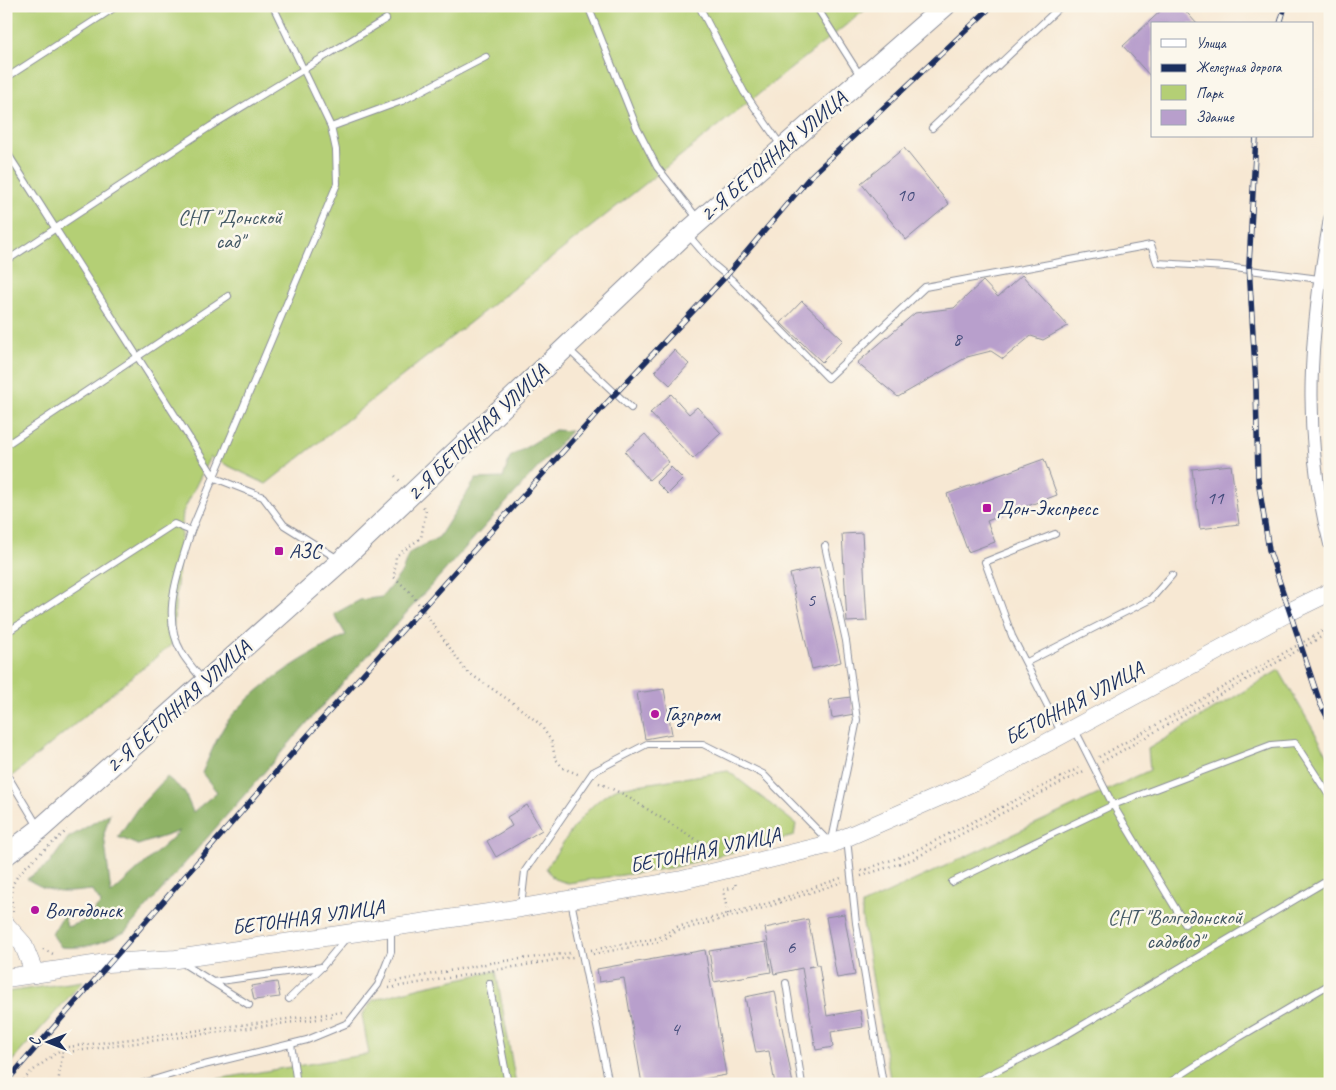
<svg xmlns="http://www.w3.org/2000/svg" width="1336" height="1090" font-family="Caveat,sans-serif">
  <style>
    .green { fill: #b4cf75; stroke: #687f6a }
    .forest { fill: #8fb266; stroke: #557062 }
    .building { fill: #b89fcc }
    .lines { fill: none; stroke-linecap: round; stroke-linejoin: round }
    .service-casing { stroke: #898c98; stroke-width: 8 }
    .minor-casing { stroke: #898c98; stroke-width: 14 }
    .secondary-casing { stroke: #898c98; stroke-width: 19 }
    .primary-casing { stroke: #898c98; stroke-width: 22 }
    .path { stroke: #898c98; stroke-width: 2.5; stroke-dasharray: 1 4; stroke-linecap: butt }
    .service { stroke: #fff; stroke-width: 6 }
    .minor { stroke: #fff; stroke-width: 12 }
    .secondary { stroke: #fff; stroke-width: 18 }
    .primary { stroke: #fff; stroke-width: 20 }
    .rail-casing { stroke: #1b2f5e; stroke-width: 5.5 }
    .rail { stroke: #fbf7ec; stroke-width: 4; stroke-dasharray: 11; stroke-linecap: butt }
    .poi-dot { fill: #b5179e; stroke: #fbf7ec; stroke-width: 2 }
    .labels { text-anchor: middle; stroke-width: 5; stroke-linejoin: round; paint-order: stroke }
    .number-label { font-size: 19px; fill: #424b7a }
    .street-label { font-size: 21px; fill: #1b2f5e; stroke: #fbf7ec }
    .park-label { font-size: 21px; fill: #415764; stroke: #fbf7ec }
    .poi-label { font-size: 21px; fill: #1b2f5e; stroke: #fbf7ec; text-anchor: start }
  </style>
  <rect width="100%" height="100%" fill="#fbf7ec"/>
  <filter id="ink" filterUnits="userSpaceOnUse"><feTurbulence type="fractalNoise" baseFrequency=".02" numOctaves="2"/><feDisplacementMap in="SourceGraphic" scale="10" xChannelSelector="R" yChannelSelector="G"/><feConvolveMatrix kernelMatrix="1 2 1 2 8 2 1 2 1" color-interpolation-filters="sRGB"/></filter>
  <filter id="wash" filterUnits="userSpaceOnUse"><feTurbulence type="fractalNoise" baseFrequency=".0096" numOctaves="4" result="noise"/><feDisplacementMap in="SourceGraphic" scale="20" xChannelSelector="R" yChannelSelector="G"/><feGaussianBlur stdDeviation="1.12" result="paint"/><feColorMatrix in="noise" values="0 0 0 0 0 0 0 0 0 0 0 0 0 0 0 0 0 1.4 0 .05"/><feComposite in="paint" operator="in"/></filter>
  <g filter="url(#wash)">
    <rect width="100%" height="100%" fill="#f7e8d3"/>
    <g class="green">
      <path d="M6,6h864l-604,478 -56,-27 -27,55 -11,132 -166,137z"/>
      <path d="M1279,670l51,89v325h-439l-29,-166v-13l288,-135 -2,-21z"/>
      <path d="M728,771l68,53 -2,12 -123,32 -103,15 -14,-4 -8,-11c20,-28 40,-66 72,-80z"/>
      <path d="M496,971l20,113h-329l182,-30 -7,-39 11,-15 48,-13z"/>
      <path d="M83,981l-77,87v-76z"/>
    </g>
    <path class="forest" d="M555,430l16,1 -257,284 -189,217c-23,11 -38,17 -64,15l-9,-13 12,-20 3,13 15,-5 19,-19 -9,-13c-30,3 -38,5 -65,-11l22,-15 19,-26 42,-25 -6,21 7,60 69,-63 -42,14 -20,-8 19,-28 30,-32 17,14 9,21 24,-20 -15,-19c9,-20 18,-45 33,-61 31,-33 71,-56 111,-77l-12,-21 26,-14 22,-3 20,-25 7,-19 30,-16 37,-58 27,-1 7,-21z"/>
    <g id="blocks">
      <g class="building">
        <path d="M1166,6h15l16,18h-45v54l-29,-32z"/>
        <path d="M904,148l45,56 -43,36 -45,-57z"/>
        <path d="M1022,275l46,51 -25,14 -12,-4 -28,23 -12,-8 -24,6 -69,40 -41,-34 58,-50 39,-5 29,-27 15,16z"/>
        <path d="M802,301l41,39 -21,22 -41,-39z"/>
        <path d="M674,350l15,14 -19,21 -15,-14z"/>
        <path d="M671,394l18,20 8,-7 24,26 -28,26 -43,-46z"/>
        <path d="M645,434l24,28 -20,18 -24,-28z"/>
        <path d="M1044,459l13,36 -70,26 8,21 -27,10 -21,-58z"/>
        <path d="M1231,465l8,59 -39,5 -8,-60z"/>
        <path d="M671,467l12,12 -15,15 -12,-12z"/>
        <path d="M862,533l5,88 -20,1 -5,-88z"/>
        <path d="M819,567l22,95 -29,7 -22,-95z"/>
        <path d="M664,689l8,45 -27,5 -8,-46z"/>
        <path d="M851,697l3,17 -22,4 -3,-18z"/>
        <path d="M527,805l15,25 -46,27 -9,-16 25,-15 -5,-9z"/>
        <path d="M844,914l11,61 -18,3 -11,-61z"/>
        <path d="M808,919l9,46 -9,2 11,-2 8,51 33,-6 3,17 -32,5 2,15 -17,3 -14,-82 -28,6 -9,-46z"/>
        <path d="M766,942l5,30 -57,10 -5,-31z"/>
        <path d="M705,950l21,125 -52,9h-32l-18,-106 -25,4 -2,-13z"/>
        <path d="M277,982l3,15 -26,3 -3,-14z"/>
        <path d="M775,991l18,93h-18l-6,-33 -13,2 -11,-56z"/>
      </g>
    </g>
  </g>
  <g filter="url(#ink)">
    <use href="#blocks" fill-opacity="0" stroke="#898c98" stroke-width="1"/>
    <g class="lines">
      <defs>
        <g id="service">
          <path d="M588,6l49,122 20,39 41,52"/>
          <path d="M699,6l45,86 38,55"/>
          <path d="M816,6l45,71"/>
          <path d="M6,78l111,-72"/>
          <path d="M331,127l71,-26 84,-44"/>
          <path d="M932,128l129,-122"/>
          <path d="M6,151l209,327 48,19 21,28 54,34"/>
          <path d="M689,236l25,29 18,15 96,98 97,-91 226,-42 6,18 70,4 92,12"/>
          <path d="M6,261l205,-135 175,-107"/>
          <path d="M567,348l64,60"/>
          <path d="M6,445l222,-149"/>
          <path d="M1055,534l-70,28 27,74 50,98"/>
          <path d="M825,546l21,95 11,79 -25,120"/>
          <path d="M6,633l168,-109 17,7"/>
          <path d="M1027,662l124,-63 21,-24"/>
          <path d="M202,680c-6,-9 -15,-18 -20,-27 -23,-39 -2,-83 9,-122l146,-347 -1,-34 -5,-23 -58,-121"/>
          <path d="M1075,730l38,75 72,119"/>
          <path d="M6,773l33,55"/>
          <path d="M847,839l9,84 27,161"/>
          <path d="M952,882l161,-77 158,-60 24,-2 35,54"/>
          <path d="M571,901l38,183"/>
          <path d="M521,906l4,-35 68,-99 54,-28h56l60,30 65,67"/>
          <path d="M181,962l68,43"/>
          <path d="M213,982l109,-15"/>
          <path d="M489,983l19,101"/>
          <path d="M786,983l16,101"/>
          <path d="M289,999l33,-32 24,-29"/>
          <path d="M291,1044l6,40"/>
          <path d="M140,1084l56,-17 111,-27 41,-17 30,-38 13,-33v-23"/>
          <path d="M971,1084l83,-42 276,-163"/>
          <path d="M1167,1084l73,-47 90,-53"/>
        </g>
        <path id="minor" d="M1330,219c-20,111 -29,215 0,325"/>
        <g id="secondary">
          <path d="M6,925l17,19 12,30"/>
          <path d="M6,978l101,-15 69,-4 345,-51 161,-28 149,-36 149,-65 309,-167 41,-20"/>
        </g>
        <path id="primary" d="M6,855l34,-26 301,-268 345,-328 259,-227"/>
      </defs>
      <use href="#service" class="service-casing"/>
      <use href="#minor" class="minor-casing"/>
      <use href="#secondary" class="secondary-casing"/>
      <use href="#primary" class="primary-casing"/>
      <g class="path">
        <path d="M395,476l6,6"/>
        <path d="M423,507l3,3 -5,28 -25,18 -2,21 17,16 55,78 47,32 27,21 12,18 3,16 8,10 17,7"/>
        <path d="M1099,757l231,-130"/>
        <path d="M1102,762l228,-130"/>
        <path d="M599,783l24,11 80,50 23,-4 3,13"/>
        <path d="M861,871l50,-18 170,-86"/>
        <path d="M861,876l52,-17 171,-88"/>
        <path d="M13,912c-1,-9 -3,-20 0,-28 8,-18 40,-40 54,-54"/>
        <path d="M728,914l-5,-24 13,-3 -1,-5"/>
        <path d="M43,949l10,5"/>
        <path d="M591,950l67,-12 19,-11 89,-23 75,-26"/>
        <path d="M593,954l66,-12 18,-11 90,-24 75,-25"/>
        <path d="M391,982l105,-20 74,-9"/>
        <path d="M389,988l184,-31"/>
        <path d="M68,1052v-5l274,-35"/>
        <path d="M68,1052l264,-35"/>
        <path d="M20,1084l11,-12 32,-24 -5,36"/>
      </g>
      <use href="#service" class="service"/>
      <use href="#minor" class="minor"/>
      <use href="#secondary" class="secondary"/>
      <use href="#primary" class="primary"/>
      <defs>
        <g id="rail">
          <path d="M1280,24l5,-18"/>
          <path d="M1256,136l-7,129 7,121 2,93 11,71 51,153 10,19"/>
          <path d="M6,1082l311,-357 286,-318 124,-132 83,-98 182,-171"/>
        </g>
      </defs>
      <use href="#rail" class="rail-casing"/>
      <use href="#rail" class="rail"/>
    </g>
  </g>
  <g class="poi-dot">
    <rect x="982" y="503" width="10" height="10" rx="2.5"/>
    <rect x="274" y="546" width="10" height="10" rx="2.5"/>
    <circle cx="655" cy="714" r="5"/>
    <circle cx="35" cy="910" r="5"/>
  </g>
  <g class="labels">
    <g class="number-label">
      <text x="905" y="201">10</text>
      <text x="957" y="345">8</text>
      <text x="1215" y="504">11</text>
      <text x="811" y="606">5</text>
      <text x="791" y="953">6</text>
      <text x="675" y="1035">4</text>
    </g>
    <g class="street-label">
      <text transform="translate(773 156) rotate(-41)" y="7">2-Я БЕТОННАЯ УЛИЦА</text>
      <text transform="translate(477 432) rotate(-44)" y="7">2-Я БЕТОННАЯ УЛИЦА</text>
      <text transform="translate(1074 703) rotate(-28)" y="7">БЕТОННАЯ УЛИЦА</text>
      <text transform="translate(178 706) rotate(-42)" y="7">2-Я БЕТОННАЯ УЛИЦА</text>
      <text transform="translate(705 850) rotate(-12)" y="7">БЕТОННАЯ УЛИЦА</text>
      <text transform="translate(308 917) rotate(-8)" y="7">БЕТОННАЯ УЛИЦА</text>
    </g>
    <g class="park-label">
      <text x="230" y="224">СНТ "Донской<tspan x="230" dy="24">сад"</tspan></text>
      <text x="1175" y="924">СНТ "Волгодонской<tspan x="1175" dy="24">садовод"</tspan></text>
    </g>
    <g class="poi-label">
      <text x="997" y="515">Дон-Экспресс</text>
      <text x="289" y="558">АЗС</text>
      <text x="665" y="721">Газпром</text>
      <text x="45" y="917">Волгодонск</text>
    </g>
  </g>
  <rect width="1336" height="1090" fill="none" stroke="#fbf7ec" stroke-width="25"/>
  <rect x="1151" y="22" width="162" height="115" fill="#fbf7ec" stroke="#a1a7b3"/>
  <rect x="1161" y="39" width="25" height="8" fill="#ffffff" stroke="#a1a7b3"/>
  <text x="1196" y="48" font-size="15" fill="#1b2f5e">Улица</text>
  <rect x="1161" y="64" width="25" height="8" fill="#1b2f5e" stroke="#a1a7b3"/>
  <text x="1196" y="72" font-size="15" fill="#1b2f5e">Железная дорога</text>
  <rect x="1161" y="85" width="25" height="15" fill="#b4cf75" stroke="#a1a7b3"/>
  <text x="1196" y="98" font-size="15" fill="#1b2f5e">Парк</text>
  <rect x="1161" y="110" width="25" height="15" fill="#b89fcc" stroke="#a1a7b3"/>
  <text x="1196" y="122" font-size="15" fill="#1b2f5e">Здание</text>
  <g transform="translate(48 1042) rotate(270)" stroke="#fbf7ec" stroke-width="4" paint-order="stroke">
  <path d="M0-4L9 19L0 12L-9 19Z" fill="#1b2f5e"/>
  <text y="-8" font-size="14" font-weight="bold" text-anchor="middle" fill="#1b2f5e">С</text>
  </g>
</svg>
